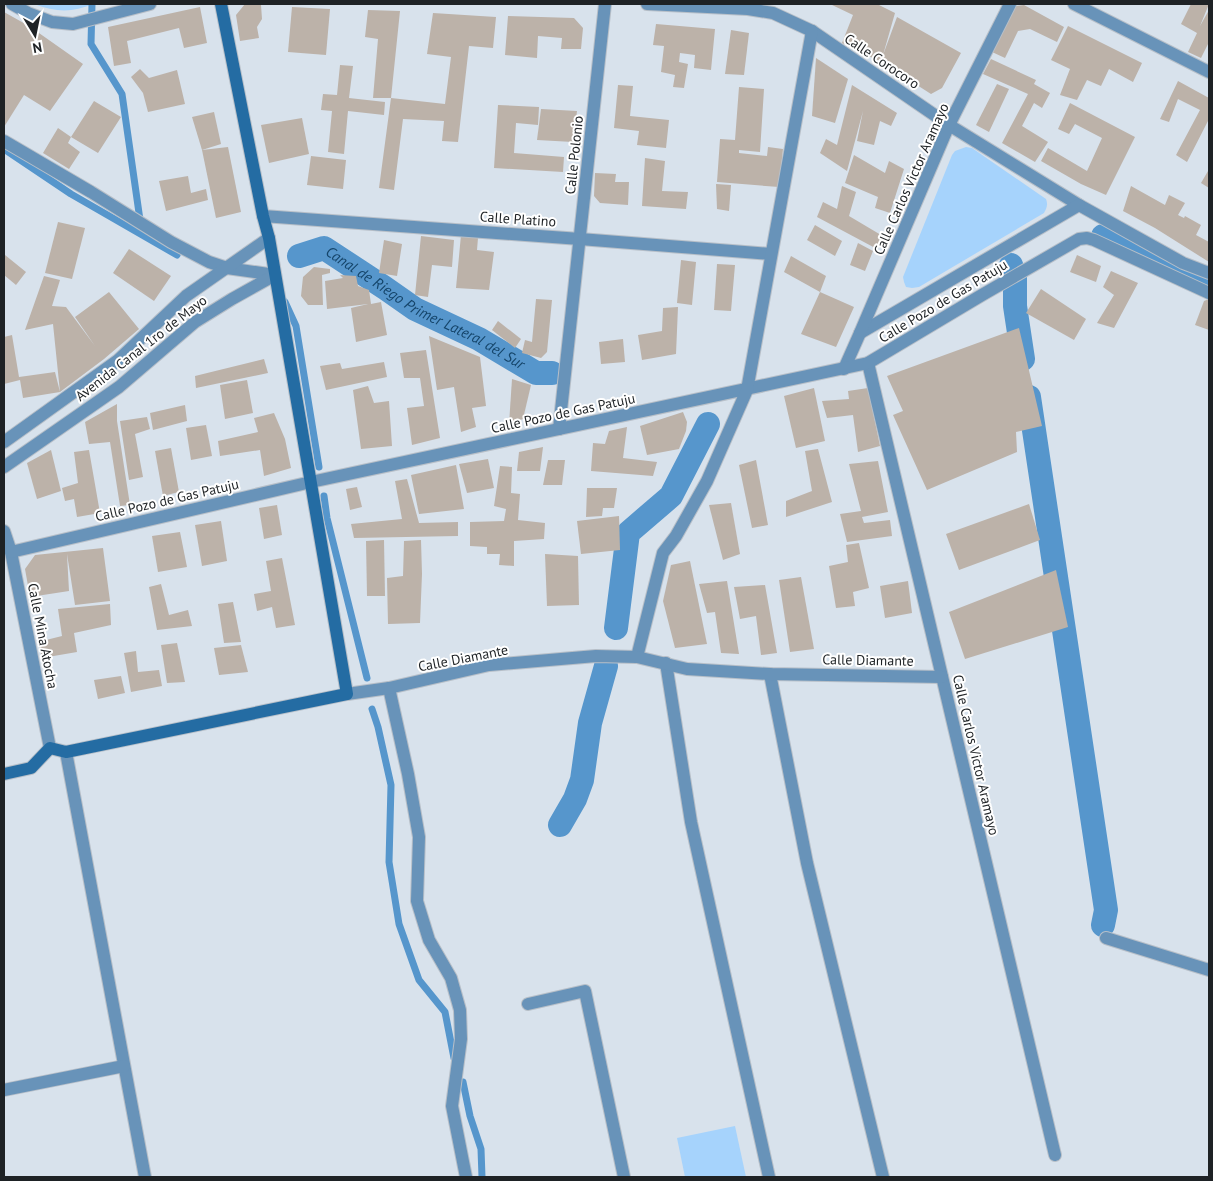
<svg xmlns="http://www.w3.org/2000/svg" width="1213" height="1181" font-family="'PT Sans',sans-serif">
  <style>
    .green { fill: #a6d3fc }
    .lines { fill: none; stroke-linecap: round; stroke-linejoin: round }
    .stream { stroke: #5696cc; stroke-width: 7 }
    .canal { stroke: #5696cc; stroke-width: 24 }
    .building { fill: #bcb2a9 }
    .street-casing { stroke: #b7bfc8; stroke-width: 14 }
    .secondary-casing { stroke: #b7bfc8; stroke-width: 14 }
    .street { stroke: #6893b9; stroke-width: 12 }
    .secondary { stroke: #246ca3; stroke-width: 12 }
    .labels { text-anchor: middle; stroke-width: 4; stroke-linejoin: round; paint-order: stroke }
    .street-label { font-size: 14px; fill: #1e2225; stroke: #fff }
    .water-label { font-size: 15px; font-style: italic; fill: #15456a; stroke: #fff }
  </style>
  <rect width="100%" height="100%" fill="#d8e2ec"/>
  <g class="green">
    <path d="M34,4h59c-21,9 -38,8 -59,0z"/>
    <path d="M966,147l6,1 74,51c2,6 1,8 -2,14l-125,74 -7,1 -6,-1 -2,-5 -1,-5 49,-122 3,-4z"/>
    <path d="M735,1126l11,51h-61l-8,-39z"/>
  </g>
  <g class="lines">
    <g class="stream">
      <path d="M92,4l-1,40 31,50 20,140"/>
      <path d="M4,149l67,45 106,61"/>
      <path d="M285,302l11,24 23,141"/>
      <path d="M324,496l3,22 40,160"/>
      <path d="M372,709l6,18 13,58 -2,77 10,62 20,56 26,32 9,46"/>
      <path d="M463,1082l7,34 11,33 1,28"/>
    </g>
    <g class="canal">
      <path d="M1103,236l106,50"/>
      <path id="s1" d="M299,256l25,-8 61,40 30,21 64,30 57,34h16"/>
      <path d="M1011,265l4,11v30l8,53"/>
      <path d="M1029,397l77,513 -3,15"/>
      <path d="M616,628l12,-95 43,-37 37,-72"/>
      <path d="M560,825l15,-26 7,-19 8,-57 16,-57"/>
    </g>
  </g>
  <g class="building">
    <path d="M245,4l16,1 1,14 -5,8 2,11 -19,3 -4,-26z"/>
    <path d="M830,4h47l18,9 -12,42 14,-38 64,36 -19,35 -11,6 -50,-32 -39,-19 11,-28z"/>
    <path d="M1191,4h18l-9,22 9,-16v32l-8,16 -13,-6 9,-19 -16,-9z"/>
    <path d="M1024,5l40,22 -7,15 -27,-13 -12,2 -13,27 -13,-6 23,-46z"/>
    <path d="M200,7l7,36 -23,5 -5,-20 -52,13 4,22 -17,3 -6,-39z"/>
    <path d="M292,7l38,2 -4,46 -38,-3z"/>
    <path d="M368,10l32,1 -9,87h-18l5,-59 -13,-2z"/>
    <path d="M4,12l25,14 54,38 -33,47 -26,-16 -20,32z"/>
    <path d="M433,13l63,4 -3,31 -24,-2 -11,96 -16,-1 2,-20 -41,-2 -9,71 -15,-2 12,-90 54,6 6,-47 -24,-3z"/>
    <path d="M508,16l66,2 9,10 -2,21h-20l1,-11 -24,-2 -1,22 -32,-3z"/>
    <path d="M656,24l59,5 -4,41 -17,-2 1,-13 -15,-2 -1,9 9,2 -4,24 -11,-1 2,-12 -14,-3 3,-26 -11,-1z"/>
    <path d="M1068,26l74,37 -9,19 -24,-13 -8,17 -14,-6 -10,20 -17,-5 10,-26 -19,-9z"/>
    <path d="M731,30l18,3 -5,42 -19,-1z"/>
    <path d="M816,58l32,21 -13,44 -23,-7z"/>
    <path d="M991,59l45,21 -2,4 16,9 -8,15 -8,-5 -12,23 26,16 -13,20 -33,-19 26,-49 -45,-20z"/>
    <path d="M340,65l13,1 -4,32 36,4 -1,13 -36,-4 -4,43 -16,-2 4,-41 -11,-1 2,-16 14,1z"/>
    <path d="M140,69l9,9 28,-8 8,34 -37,8 -5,-19 -12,-16z"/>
    <path d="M1178,81l31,17v21l-22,43 -11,-7 24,-45 -22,-11 -9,23 -9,-3z"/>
    <path d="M997,84l12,5 -20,43 -13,-7z"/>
    <path d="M618,85l15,1 -3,30 39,4 -3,28 -29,-3 2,-14 -25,-3z"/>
    <path d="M852,85l45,28 -6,13 -11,-5 -6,24 -17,-4 6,-30 -16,60 -27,-18 6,-14 11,6z"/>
    <path d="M739,87l25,2 -4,63 -21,-2v3l28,3 1,-9 15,2 -4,38 -62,-5 3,-43 15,1z"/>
    <path d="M94,101l27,16 -23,36 -27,-16 -3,6 12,9 -11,17 -26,-16 15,-25 13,9z"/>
    <path d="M1070,103l65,34 -29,58 -25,-11 -40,-23 7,-13 39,23 15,-33 -27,-14 -6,10 -11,-5z"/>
    <path d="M498,105l41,2 -1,18 -22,-2 -2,30 50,4 -1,15 -69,-4z"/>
    <path d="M541,109l36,2 -4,31 -36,-2z"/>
    <path d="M214,112l7,32 -19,6 -10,-33z"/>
    <path d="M302,118l7,36 -40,9 -8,-38z"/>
    <path d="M228,147l13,65 -25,6 -14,-68z"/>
    <path d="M854,155l31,18 4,-12 15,8 -14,44 -15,-5 3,-11 -33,-14z"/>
    <path d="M311,156l35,4 -3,29 -36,-4z"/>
    <path d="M645,158l20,3 -3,30 26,1 -2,17 -44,-3z"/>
    <path d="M1208,171h1v17l-8,-5z"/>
    <path d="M595,173l21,1 -1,8h14l-1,23 -28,-2 -6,-7z"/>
    <path d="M188,176l3,17 15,-4 2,11 -42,11 -7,-30z"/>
    <path d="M716,184l15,1 -2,26 -12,-2z"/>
    <path d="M842,186l14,6 -7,24 32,19 -4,14 -60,-32 6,-15 14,7z"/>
    <path d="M1131,186l34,19 4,-10 16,8 -7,12 6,3 1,-2 16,9 -5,10 13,7v20l-54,-34 -32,-17z"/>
    <path d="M58,222l27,6 -13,51 -27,-6z"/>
    <path d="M815,225l27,16 -7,15 -28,-16z"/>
    <path d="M461,235l17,3 -1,12 17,2 -5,38 -33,-2z"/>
    <path d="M421,236l33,4 -2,27 -20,-2 -4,32 -13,-2z"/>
    <path d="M384,240l18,4 -5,32 -18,-3z"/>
    <path d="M858,243l15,8 -8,20 -15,-6z"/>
    <path d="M129,249l42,27 -17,25 -41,-28z"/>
    <path d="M5,255l21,17 -10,13 -12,-10v-18z"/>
    <path d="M1077,255l24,11 -5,16 -26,-10z"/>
    <path d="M791,256l35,20 -6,16 34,15 -18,40 -35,-13 19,-42 -36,-20z"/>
    <path d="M681,260l15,2 -4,43 -15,-2z"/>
    <path d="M717,264l18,1 -4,46 -17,-1z"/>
    <path d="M314,267l16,2v4l-8,2 1,30h-15l-7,-9 2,-19z"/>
    <path d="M1111,271l27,12 -24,45 -17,-5 17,-28 -11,-8z"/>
    <path d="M340,275l16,1 2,10 11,4 2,14 10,-2 6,33 -31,7 -5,-34 17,-4 -41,5 -2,-28 18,-3z"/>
    <path d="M44,276l16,4 -8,26 14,1 29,39 -20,-29 34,-25 30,37 -35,30 -44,33 -37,6 -3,-18 -16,4v-47l8,-2 7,42 36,-5 5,20 -7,-68 -28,6z"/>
    <path d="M1041,289l45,30 -12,21 -48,-27z"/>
    <path d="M536,299l16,1 -5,52 -6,6 -19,-5 3,-13 7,2z"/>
    <path d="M1209,299v31l-14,-5 9,-24z"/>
    <path d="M678,307l-2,47 -34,6 -4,-25 24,-4 1,-23z"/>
    <path d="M498,321l23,18 -6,9 -23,-18z"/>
    <path d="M1019,328l23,98 -26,6 1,20 -90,38 -34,-75 10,-4 -16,-35z"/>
    <path d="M429,336l51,21 6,49 -14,2 4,19 -15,5 -7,-45 -17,3z"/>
    <path d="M623,339l2,23 -24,2 -2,-22z"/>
    <path d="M426,350l14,88 -28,7 -5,-37 17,-2 -4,-28h-16l-4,-25z"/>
    <path d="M264,359l4,14 -72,15 -1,-12z"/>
    <path d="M384,362l3,15 -61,13 -6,-24 20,-3 2,6z"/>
    <path d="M512,379l19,6 -8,34 -14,5z"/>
    <path d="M247,380l6,33 -28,6 -5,-34z"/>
    <path d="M368,386l6,17 15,-2 3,45 -31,3 -8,-59z"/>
    <path d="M814,388l11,53 -29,7 -12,-52z"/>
    <path d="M868,388l12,58 -22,6 -5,-37 -26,3 -5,-17 27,-2 -1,-8z"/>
    <path d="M117,404v17l13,84 -10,1 -10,-64 -21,2 -4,-22z"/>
    <path d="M185,405l2,16 -34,9 -3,-17z"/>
    <path d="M683,412l4,10 -1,9 -7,18 -32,6 -7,-29z"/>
    <path d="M274,413l11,26 6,29 -27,8 -4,-26 -40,6 -2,-15 40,-9 -4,-14z"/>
    <path d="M147,417l3,12 -15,5 8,43 -14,3 -9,-59z"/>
    <path d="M206,425l6,31 -21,4 -5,-32z"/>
    <path d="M627,427l-4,31 34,4 -4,14 -62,-5 2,-28 12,1 4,-13z"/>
    <path d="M543,447l-3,24h-23l2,-19z"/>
    <path d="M171,448l8,44 -16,4 -8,-45z"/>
    <path d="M818,449l14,53 -46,15v-16l26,-10 -7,-40z"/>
    <path d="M51,450l10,41 -24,8 -10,-36z"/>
    <path d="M89,450l11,63 -23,4 -3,-18 -9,2 -3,-13 16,-5 -4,-31z"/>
    <path d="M488,459l6,29 -27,5 -8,-29z"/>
    <path d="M548,460h17l-3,25h-19z"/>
    <path d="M756,460l12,65 -16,3 -13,-63z"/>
    <path d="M878,461l10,51 -26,5 2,6 26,-3 2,16 -45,6 -7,-28 21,-3 -12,-47z"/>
    <path d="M456,465l8,44 -45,5 -8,-39z"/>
    <path d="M500,466l12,1 -1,26 9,1 -2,26 27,3 -1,16 -30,2v25l-15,-1 1,-11h-13v-7l-17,-1v-24l34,-1 2,-12 -12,-3z"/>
    <path d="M407,479l12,44 39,-1v14l-104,2 -3,-14 51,-5 -7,-38z"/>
    <path d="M357,487l5,20 -12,3 -4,-21z"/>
    <path d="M587,488h30l-3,20h-11l-1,8 -16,1z"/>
    <path d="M731,503l9,51 -17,6 -14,-55z"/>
    <path d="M1029,504l11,36 -81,30 -13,-36z"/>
    <path d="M277,505l5,30 -18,4 -5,-31z"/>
    <path d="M619,516l1,34 -39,4 -4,-33z"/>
    <path d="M221,521l6,40 -25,5 -7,-41z"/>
    <path d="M180,532l7,35 -29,5 -6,-36z"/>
    <path d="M384,540l1,56h-18l-1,-55z"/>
    <path d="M421,540l1,34 -2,49 -32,1 -1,-46 16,-2 1,-35z"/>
    <path d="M859,543l10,45 -16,4 2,14 -19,2 -7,-42 19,-4 -2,-17z"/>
    <path d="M103,548l7,53 -35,4 -8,-51 2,37 -39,6 -5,-28 10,-14z"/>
    <path d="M545,554l33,2 1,49 -32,1z"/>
    <path d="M282,558l13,67 -19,3 -4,-21 -15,4 -3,-17 17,-3 -5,-30z"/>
    <path d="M690,561l17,83 -32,4 -12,-47 8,-36z"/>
    <path d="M1056,570l12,57 -103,32 -16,-47z"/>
    <path d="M801,577l13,72 -24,3 -11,-72z"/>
    <path d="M727,581l12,73 -18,-1 -6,-41 -8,1 -8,-29z"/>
    <path d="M908,581l4,32 -27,5 -5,-32z"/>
    <path d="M161,584l8,31 19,-5 4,16 -35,4 -8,-43z"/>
    <path d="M765,585l12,68 -16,2 -5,-39 -16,3 -6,-32z"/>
    <path d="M233,602l8,40 -17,1 -6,-39z"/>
    <path d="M110,604l1,21 -37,8 3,19 -35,6 -4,-16 24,-6 -4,-27z"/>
    <path d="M177,643l8,39 -18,1 -6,-38z"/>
    <path d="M241,645l7,27 -29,3 -5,-27z"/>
    <path d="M136,651l2,21 21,-2 3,16 -31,6 -7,-39z"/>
    <path d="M121,676l4,17 -27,6 -4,-19z"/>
  </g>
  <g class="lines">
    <defs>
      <g id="street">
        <path d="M12,4l16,9 24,9 21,2 77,-20"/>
        <path d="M647,4l101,5 25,4 39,18 137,94 130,80 104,58 26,10"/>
        <path d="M1074,4l135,68"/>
        <path d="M4,141l87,51 80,50 38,20 18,6 48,7"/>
        <path d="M263,216l317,23 191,15"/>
        <path d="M860,333l219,-128"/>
        <path d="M868,363l187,792"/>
        <path d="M844,369l16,-36 89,-208 61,-121"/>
        <path d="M559,429l46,-425"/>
        <path d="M4,442l113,-81 69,-65 83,-58"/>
        <path d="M4,467l115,-80 76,-65 37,-23 43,-24"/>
        <path d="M4,531l7,21 39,196"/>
        <path d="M11,552l300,-70 557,-119 114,-68 97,-56 8,-1 7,2 115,53"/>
        <path d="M637,657l26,-104 13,-17 31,-55 40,-91 65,-359"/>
        <path d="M666,663l25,159 78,355"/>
        <path d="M770,674l37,189 76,314"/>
        <path d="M389,688l19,86 11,63 -2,64 12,39 22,38 9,32 1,29 -9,67 14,71"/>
        <path d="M347,694l42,-6 100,-23 107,-9 41,1 50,12 83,5 172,3"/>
        <path d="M66,752l79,425"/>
        <path d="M1106,938l103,32"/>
        <path d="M528,1004l57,-13 39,186"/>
        <path d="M4,1090l120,-24"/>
      </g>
      <path id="secondary" d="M4,774l27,-6 19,-20 16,4 281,-58 -78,-456 -6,-22 -42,-212"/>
    </defs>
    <use href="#street" class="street-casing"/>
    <use href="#secondary" class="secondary-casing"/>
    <use href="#street" class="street"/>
    <use href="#secondary" class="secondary"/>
  </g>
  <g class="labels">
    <g class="street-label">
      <text transform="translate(882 61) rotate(34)" y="5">Calle Corocoro</text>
      <text transform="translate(574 155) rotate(-84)" y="5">Calle Polonio</text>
      <text transform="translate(911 179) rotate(-66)" y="5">Calle Carlos Victor Aramayo</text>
      <text transform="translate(518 219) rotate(4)" y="5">Calle Platino</text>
      <text transform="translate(943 301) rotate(-31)" y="5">Calle Pozo de Gas Patuju</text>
      <text transform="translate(141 348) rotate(-38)" y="5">Avenida Canal 1ro de Mayo</text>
      <text transform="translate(563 413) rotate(-12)" y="5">Calle Pozo de Gas Patuju</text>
      <text transform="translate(167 500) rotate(-13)" y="5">Calle Pozo de Gas Patuju</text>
      <text transform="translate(43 636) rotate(79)" y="5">Calle Mina Atocha</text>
      <text transform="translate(463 658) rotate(-11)" y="5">Calle Diamante</text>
      <text transform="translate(868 660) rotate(1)" y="5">Calle Diamante</text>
      <text transform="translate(976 755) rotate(77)" y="5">Calle Carlos Victor Aramayo</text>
    </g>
    <g class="water-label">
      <text dy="5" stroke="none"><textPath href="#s1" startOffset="144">Canal de Riego Primer Lateral del Sur</textPath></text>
    </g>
  </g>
  <rect width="1213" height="1181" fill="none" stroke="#1e2225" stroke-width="10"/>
  <g transform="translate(35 35) rotate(170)" stroke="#ffffff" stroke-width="4" paint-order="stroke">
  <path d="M0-4L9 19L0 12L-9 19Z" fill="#1e2225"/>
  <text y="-8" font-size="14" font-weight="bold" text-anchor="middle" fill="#1e2225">N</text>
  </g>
</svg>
